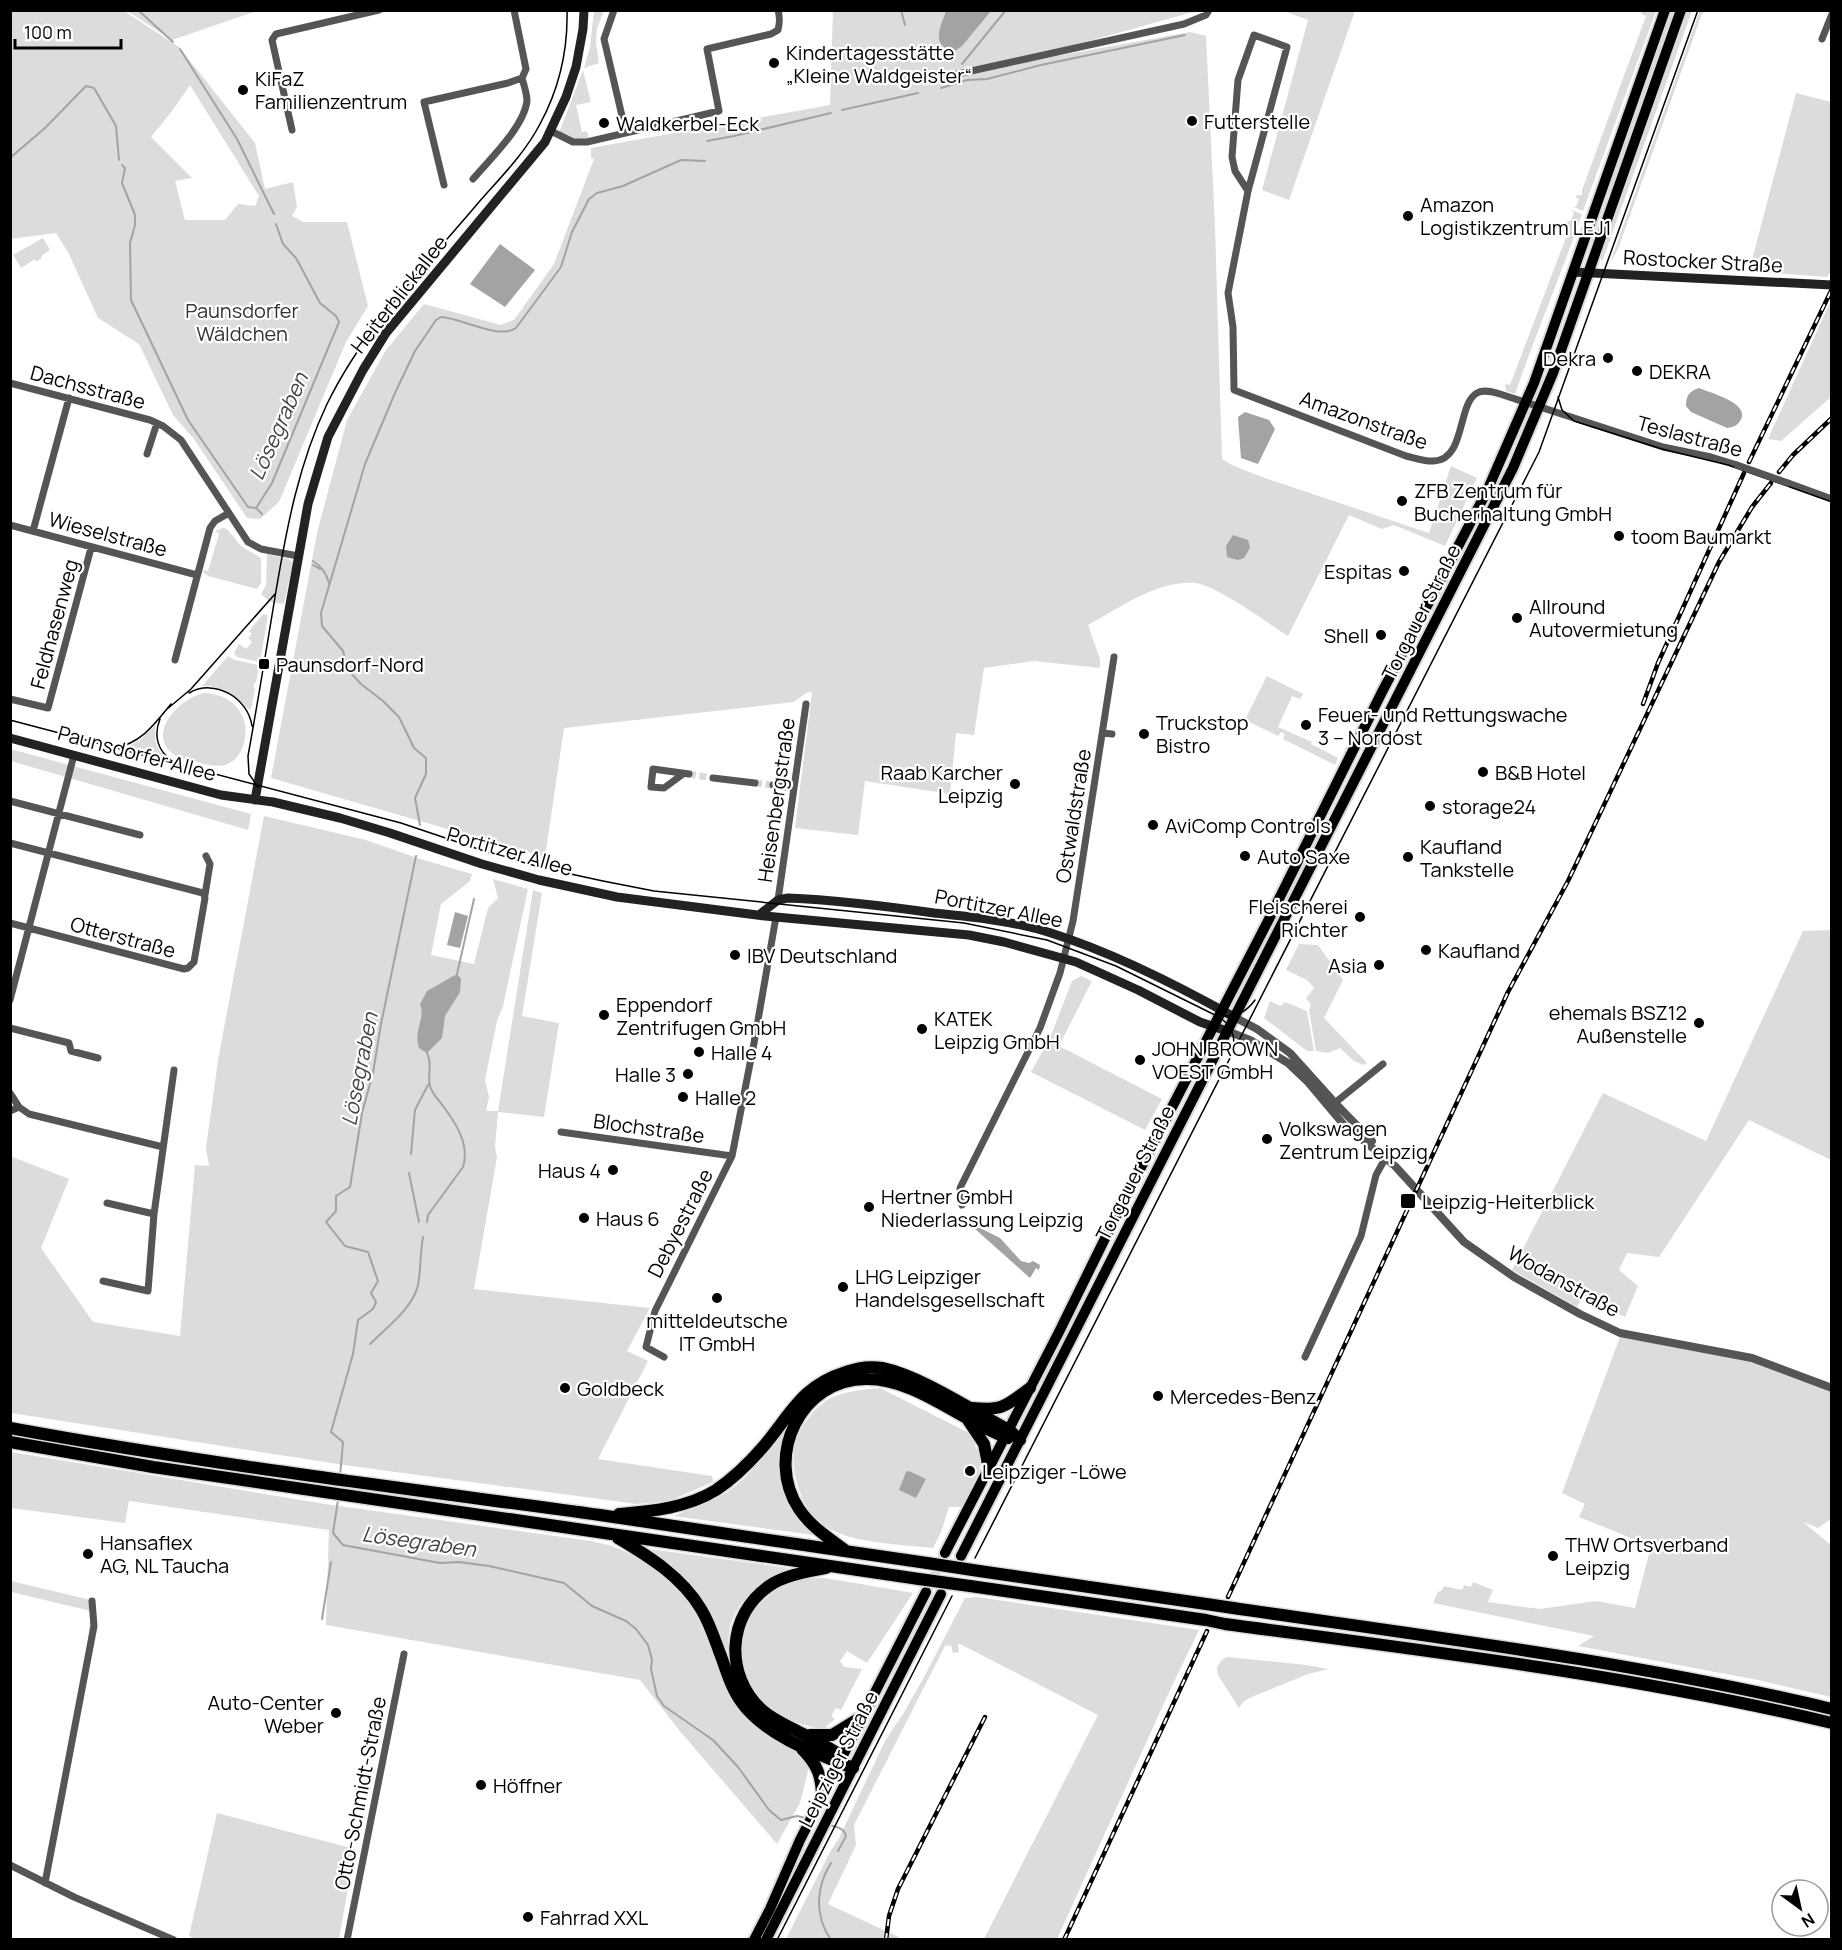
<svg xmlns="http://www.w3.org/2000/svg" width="1842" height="1950" viewBox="0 0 1842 1950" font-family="Manrope,sans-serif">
	<rect width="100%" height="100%" fill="#fff"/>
	<path fill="#dcdcdc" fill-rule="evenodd" d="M11 10 124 11 179 47 255 143 265 189 293 182 297 207 292 216 303 222H347L368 306 346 342 279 502 260 519 247 518 194 439 173 415 139 344 98 318 68 252 56 233 11 239ZM190 85 259 196 255 206 238 204 225 220H185L175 181 192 178 151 137 172 111Z
		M1700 10 1703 11 1618 249 1610 263Z
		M127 11H257L172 40Z
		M594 11H604L597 28 596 43 599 63 584 68 590 47Z
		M833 11H1197L1078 44 1077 45 1023 62 1190 32 1206 36 1215 227 1222 459 1234 466 1262 477 1429 533 1451 466 1477 478 1445 546 1394 525 1382 529 1349 515 1288 636C1268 623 1216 585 1195 583 1157 580 1120 608 1088 625L1100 659V668L1034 661 984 668 974 735 956 733 950 794 865 781 858 835 795 828 812 692 806 693 794 702 564 728 545 857 271 778 317 533 347 420 386 350 424 304 501 325 514 320 554 264 594 159 591 158V148L830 105Z
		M1284 11H1355L1289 200 1262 190 1308 20Z
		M1642 11H1656L1583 211 1573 207H1576L1579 199 1576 198 1577 195H1582V190L1646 16 1641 14Z
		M1671 11H1678L1588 261V252L1608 194 1616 163Z
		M1687 11H1692L1602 262 1600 254 1602 247Z
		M583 70 591 102 576 105 582 132 587 131 589 139 574 140 559 133Z
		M1796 93 1831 102 1832 270 1827 277 1749 271Z
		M1571 210 1582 214C1561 275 1536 333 1515 394L1506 391 1505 384 1510 385 1570 227 1566 223 1568 221H1571L1574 213Z
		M43 238 50 250 41 256 42 258 36 262 35 259 21 268 13 255Z
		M1831 300V397L1781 441 1768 439Z
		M223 528 227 529 241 546 261 558V583L257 589 208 576 203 572V570L208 571 219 534 215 531Z
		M267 554 289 559 293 563 284 604 270 602 261 594 266 585Z
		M263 614 268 615 260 662 237 657 234 653 239 644 246 649 252 642 248 638 252 634 249 631Z
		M228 656 235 660 259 665 256 683H254V688L255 689 251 709H248C236 694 221 685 202 686Z
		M1267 676 1303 694 1300 699 1292 696 1278 727 1312 742 1311 744 1338 758 1335 765 1283 739 1285 734 1281 732 1278 736 1245 720Z
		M204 693C233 694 253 717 243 746 240 755 234 762 225 765 216 767 206 765 198 762 189 760 179 759 172 753 146 732 182 697 204 693Z
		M156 724C153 738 156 749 166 759L124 748 140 740Z
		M10 749 251 814 248 830 11 761Z
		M264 816 366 840 420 859 472 874 470 881 441 904 431 955 474 964 488 908 498 898 493 879 528 889 503 1006 497 1021 485 1080 489 1097 486 1111H498L533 890 542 893 522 1016 559 1023 544 1117 498 1112 495 1147 497 1157 474 1289 650 1308 627 1351 648 1361 598 1459 712 1476 713 1482 669 1501 637 1504 351 1466 11 1413 10 1156 69 1179 41 1248 93 1322 180 1336 195 1165 209 1166 206 1148 218 1060Z
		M1831 930V1160L1749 1120 1659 1257 1627 1253 1619 1270 1638 1286 1625 1317 1583 1296 1577 1307 1512 1270 1603 1093 1706 1141 1803 931Z
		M1299 944 1318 945 1343 980 1324 1018 1367 1063 1363 1065 1354 1061 1340 1048 1328 1053 1316 1051 1309 1010 1311 1005 1306 998 1314 988 1307 980 1286 970Z
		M1081 976 1092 981 1059 1046 1162 1099 1145 1130 1031 1072 1050 1038 1072 981Z
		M1270 1001 1280 1006 1285 1002 1307 1011 1314 1051H1307L1264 1018Z
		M1620 1337 1752 1358 1831 1389V1519L1818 1528 1803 1522 1831 1545V1697L1758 1680 1578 1646 1594 1636 1433 1603 1438 1592 1441 1591 1444 1586 1462 1590 1464 1585 1471 1587 1473 1582 1493 1590 1488 1602 1539 1609 1596 1601 1635 1608 1651 1546 1579 1517 1585 1504 1562 1493Z
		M880 1388 967 1432 974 1441 976 1449 982 1448C982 1473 974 1486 964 1507H949L941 1532 933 1548C899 1544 844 1544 818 1521 801 1505 792 1475 794 1453 795 1434 809 1414 823 1403 836 1392 864 1389 880 1388Z
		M783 1430 785 1431C783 1439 780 1447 779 1455 775 1485 792 1516 814 1535L673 1516C686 1511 700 1506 713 1500 743 1486 765 1456 783 1430Z
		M11 1452 325 1504 591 1541 612 1546 646 1561 678 1586 699 1613 755 1724C771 1740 793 1747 810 1763L800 1803 777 1844 679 1730 640 1680 326 1625 329 1530 129 1501 125 1523 11 1508Z
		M642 1548 789 1568C764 1580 737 1598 730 1627 728 1636 728 1647 727 1656 710 1608 689 1572 642 1548Z
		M825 1578 913 1593 867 1663 847 1651 840 1661 844 1667 862 1669 841 1710 836 1708 831 1716 835 1719 823 1729C805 1726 787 1721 772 1710 737 1684 730 1632 763 1601 773 1592 783 1583 797 1580 806 1578 816 1578 825 1578Z
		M11 1581 95 1601 84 1677 91 1611 11 1592Z
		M977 1597 1199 1630 1170 1690 1057 1939H984L1098 1715 960 1644H958L959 1652 953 1653 951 1645 945 1646 854 1825 856 1845 828 1904 903 1939H786L830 1852 839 1838 886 1739 903 1714 924 1677 965 1598Z
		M1227 1657 1306 1665 1329 1669 1308 1674 1254 1696 1244 1701 1239 1708 1218 1675 1217 1667 1222 1660Z
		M217 1813 355 1849 339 1939 198 1940 189 1936Z"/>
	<path fill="#a3a3a3" d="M946 11V10L991 11 962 46 952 53C931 42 940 29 946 11Z
		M500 244 535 270 505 307 470 284Z
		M1699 388C1710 393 1752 403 1740 421 1737 426 1733 427 1727 428L1691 412 1686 406C1686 396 1689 391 1699 388Z
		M1245 412 1269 420 1275 429 1258 464 1241 458 1238 417Z
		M1233 535 1248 540 1250 548 1244 558 1238 560 1227 557 1226 546Z
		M455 912 468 916 460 948 447 945Z
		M457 974 461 979 460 992 445 1016 442 1038 427 1053 419 1048C413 1030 426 1019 420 1004L427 991Z
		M976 1226 1000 1238 1021 1261 1029 1263 1033 1261 1040 1265 1039 1270 1036 1268 1030 1278 974 1228Z
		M909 1471 926 1479 916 1498 899 1490 906 1472Z"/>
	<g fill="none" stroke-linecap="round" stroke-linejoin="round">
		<path stroke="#a3a3a3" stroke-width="2" d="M138 10 173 42
			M901 10 905 25
			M180 49 237 139 274 214
			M962 64 1006 10
			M941 88 967 80 987 79 1041 65 1185 35
			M842 110 918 93
			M707 141 734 136 831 113
			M10 158 45 128 86 86 94 88 116 126 119 160
			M122 165 125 168 122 183 135 215V225L130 243 131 300 188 420 248 507 256 508
			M262 514 256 508 272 483 339 322 336 316 320 303 296 258 283 244 276 224
			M313 561C322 567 326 573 329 583
			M313 565 320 569
			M420 825 415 798 426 774V758L414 748 399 717 383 701 361 684 348 670 343 651 322 626 321 613 365 464 395 393 415 351 436 320 441 317C462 318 498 340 516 328L561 267 572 232 589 199 597 193 623 186 681 160 705 161
			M457 974 474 899
			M411 1154 415 1110 428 1085
			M409 1173 419 1222
			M427 1222 428 1215 463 1167C470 1145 456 1123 443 1106 439 1100 432 1094 430 1086 427 1075 433 1064 427 1053
			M370 1344C386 1328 413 1308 418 1285 421 1269 420 1253 423 1237
			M340 1476 343 1442 331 1432 353 1354 358 1320 373 1309 376 1302 371 1293 378 1281 368 1252 345 1246 326 1222 336 1211V1196L350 1187 362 1113 373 1073 381 1024 416 856
			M338 1500 333 1533 343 1545 440 1563 459 1562 489 1566 564 1583 592 1606 626 1621 636 1629 648 1645 652 1660 651 1669 657 1696 664 1706 713 1740 738 1767 769 1810 781 1820 797 1816 805 1818
			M322 1619 331 1562
			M829 1825C837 1827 844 1828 846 1836L838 1851
			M831 1940C814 1915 816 1887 831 1863"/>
		<path stroke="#d9d9d9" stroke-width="7" stroke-dasharray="7 3.5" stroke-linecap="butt" d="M689 774 713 778
			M755 783 773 785"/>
		<path stroke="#d9d9d9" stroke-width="10" stroke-dasharray="10 5" stroke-linecap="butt" d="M928 1588 945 1553"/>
		<g stroke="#dbdbdb" stroke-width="14">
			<path id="primary" d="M945 1553 1059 1332 1120 1208 1269 919 1382 692 1487 491 1534 383 1665 10
				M961 1556 1513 468 1553 373 1681 10
				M754 1940 770 1909 800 1840 926 1592
				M766 1940 941 1594"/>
		</g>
		<g stroke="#dbdbdb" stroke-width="15">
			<path id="motorway" d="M972 1408C1003 1411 1006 1406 1030 1388
				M968 1420 984 1444 989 1469
				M10 1428C206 1464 403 1488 600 1515 709 1531 818 1548 927 1563
				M10 1442 153 1467 919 1579
				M619 1514C652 1511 687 1508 716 1490 734 1478 749 1463 763 1447 791 1414 801 1386 846 1372 857 1368 870 1366 882 1368 921 1376 973 1411 1009 1430L1020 1440
				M618 1538C650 1557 682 1577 701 1609 709 1622 714 1637 719 1651 727 1671 731 1691 746 1708 773 1739 816 1753 853 1768
				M846 1551C829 1538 811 1527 799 1509 764 1456 801 1379 866 1379 916 1378 962 1422 1008 1438
				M826 1568C807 1572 785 1575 769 1586 727 1615 724 1675 762 1710 773 1720 788 1726 801 1733 815 1739 828 1748 841 1755
				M979 1571 1213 1605
				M970 1586 1206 1620
				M1233 1608C1433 1637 1635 1662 1832 1709
				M1225 1624C1428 1651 1632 1675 1832 1723
				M810 1735H832L863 1716
				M802 1749C817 1764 822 1776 822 1797"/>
		</g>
		<path stroke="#555" stroke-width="7" d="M614 10 604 39 626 133
			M1822 39 1832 14
			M935 79 1184 24 1206 15 1209 10
			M292 130 272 40 276 34 379 10
			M551 131 573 142H587L719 111 707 49 771 34 778 30C780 22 780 18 778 10
			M473 179C489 160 524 127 527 101 527 94 524 85 522 78
			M444 185 424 102 508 83 522 78 526 69 514 10
			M1248 191 1235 171 1232 157 1238 80 1254 35 1287 47 1248 191 1228 293 1233 327 1234 390 1406 456C1415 458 1425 462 1434 461 1466 459 1457 404 1477 393 1484 389 1493 392 1500 394L1663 447 1711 457 1737 465
			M10 383 150 420 163 426 181 440 248 542 261 549 298 556
			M147 454 157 423
			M1788 483 1832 499
			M10 525 197 575
			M33 531 69 398
			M175 660 210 528 215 521 229 513
			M10 699 48 708 91 548
			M1103 733 1112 734
			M683 774 664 788 651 787 653 769 689 774
			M713 778 755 783
			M773 785 793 788
			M10 801 140 835
			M10 843 203 893 205 898 194 962 188 968 184 969 10 923
			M205 895 210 864 206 856
			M778 900 806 704
			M10 1000 74 755
			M10 1028 69 1043 71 1051 98 1058
			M10 1093 19 1107 29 1114 163 1147
			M1331 1106 1383 1064
			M10 1111 19 1107
			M561 1132 732 1156
			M107 1203 154 1214
			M962 1205 960 1188 1040 1028 1060 973 1073 921 1114 657
			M103 1281 148 1291 154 1214 174 1070
			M664 1357 646 1347 655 1311 732 1156 754 1043 776 917
			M1305 1357 1361 1236 1376 1175 1386 1157
			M10 1865 74 1897 174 1940
			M45 1883 94 1626 92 1601
			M347 1940 404 1654"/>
		<path stroke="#555" stroke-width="8" d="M1234 1017 1257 1029 1290 1053 1335 1103 1372 1141
			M1227 1031 1250 1040 1288 1063 1307 1081 1344 1125 1395 1166 1464 1242 1514 1277 1580 1314 1620 1333 1752 1358 1832 1388"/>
		<path stroke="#222" stroke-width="9" d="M1573 272 1832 285
			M10 738 221 795 273 802 340 818 390 833 482 864 539 880 617 897 765 916 969 935 1004 942 1076 962 1138 990 1200 1022 1227 1031
			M255 800 308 504 328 437 363 370 386 333 545 142 566 97 576 67 583 29 584 10
			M759 915 778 900 788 898C836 900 885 906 934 913 973 917 1014 921 1051 933 1114 953 1177 985 1234 1017"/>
		<use href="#primary" stroke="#000" stroke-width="10"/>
		<use href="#motorway" stroke="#000" stroke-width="12"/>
		<path stroke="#000" stroke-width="1.5" d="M1558 397 1562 410 1574 421 1662 449 1728 465 1832 502
			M189 693C215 678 248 698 252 726
			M166 710 191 689 275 594
			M160 719C153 736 158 751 172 761
			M10 720 401 823 490 853 543 868 603 881 654 891 964 923 1047 940 1116 966 1219 1017C1231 1025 1236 1035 1233 1049
			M116 747C141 744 156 722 171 704
			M258 787 249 774 248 756C258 701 267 646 276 591 287 526 299 463 327 404 364 328 425 266 479 202 501 177 525 153 540 124 559 89 568 50 567 10
			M1217 1015C1234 1018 1245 1014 1255 1000
			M975 1558 1539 452 1698 10
			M777 1940 952 1596"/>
		<g stroke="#000" stroke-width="4.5">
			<path id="rail" d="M1749 462 1831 291
				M1779 472 1793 455 1832 418
				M1643 704 1658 663 1744 473
				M1228 1597 1508 992 1568 881 1719 562 1752 507 1771 483
				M886 1940 889 1916 898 1889 985 1717
				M1064 1940 1207 1631"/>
		</g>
		<use href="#rail" stroke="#fff" stroke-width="2" stroke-dasharray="7" stroke-linecap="butt"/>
		<g stroke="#dbdbdb" stroke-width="15" stroke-linecap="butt">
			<path id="motorway-bridge" d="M927 1563 979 1571
				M919 1579 970 1586
				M1213 1605 1233 1608
				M1206 1620 1225 1624"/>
		</g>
		<path stroke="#555" stroke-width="7" d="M1737 465 1788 483"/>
		<use href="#motorway-bridge" stroke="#000" stroke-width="12"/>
	</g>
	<g fill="#000" stroke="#fff" stroke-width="2">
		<circle cx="774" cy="63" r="6"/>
		<circle cx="243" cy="90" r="6"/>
		<circle cx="1192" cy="121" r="6"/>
		<circle cx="604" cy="123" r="6"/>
		<circle cx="1408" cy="216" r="6"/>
		<circle cx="1608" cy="358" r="6"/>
		<circle cx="1637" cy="371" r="6"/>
		<circle cx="1402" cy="501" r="6"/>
		<circle cx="1619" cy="536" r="6"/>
		<circle cx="1404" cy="571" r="6"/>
		<circle cx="1517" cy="618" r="6"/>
		<circle cx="1381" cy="635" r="6"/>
		<rect x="258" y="658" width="12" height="12" rx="3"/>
		<circle cx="1306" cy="725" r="6"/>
		<circle cx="1144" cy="734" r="6"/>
		<circle cx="1483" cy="772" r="6"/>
		<circle cx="1015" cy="784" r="6"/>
		<circle cx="1430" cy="806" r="6"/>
		<circle cx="1153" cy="825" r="6"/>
		<circle cx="1245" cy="856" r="6"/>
		<circle cx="1408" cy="857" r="6"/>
		<circle cx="1360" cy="917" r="6"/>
		<circle cx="1426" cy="950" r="6"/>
		<circle cx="735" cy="955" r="6"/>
		<circle cx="1379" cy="965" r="6"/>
		<circle cx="604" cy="1015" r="6"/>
		<circle cx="1699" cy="1023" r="6"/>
		<circle cx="922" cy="1029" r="6"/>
		<circle cx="699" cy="1052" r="6"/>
		<circle cx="1140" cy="1060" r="6"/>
		<circle cx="688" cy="1074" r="6"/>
		<circle cx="683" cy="1097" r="6"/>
		<circle cx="1267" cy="1139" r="6"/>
		<circle cx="613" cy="1170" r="6"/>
		<rect x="1400" y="1193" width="16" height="16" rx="3"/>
		<circle cx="869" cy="1207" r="6"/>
		<circle cx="584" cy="1218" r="6"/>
		<circle cx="843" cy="1287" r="6"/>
		<circle cx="717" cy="1298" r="6"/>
		<circle cx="565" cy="1388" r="6"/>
		<circle cx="1158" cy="1396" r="6"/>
		<circle cx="970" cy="1471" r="6"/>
		<circle cx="88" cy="1554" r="6"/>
		<circle cx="1553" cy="1556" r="6"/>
		<circle cx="336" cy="1713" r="6"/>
		<circle cx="481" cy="1785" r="6"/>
		<circle cx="528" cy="1917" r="6"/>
	</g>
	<g text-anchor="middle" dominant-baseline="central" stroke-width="4.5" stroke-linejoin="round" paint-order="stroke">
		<g font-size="20" fill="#000" stroke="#fff" text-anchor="start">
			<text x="786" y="52">Kindertagesstätte<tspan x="786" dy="23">„Kleine Waldgeister“</tspan></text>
			<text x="255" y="78">KiFaZ<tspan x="255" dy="23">Familienzentrum</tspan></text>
			<text x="1204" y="121">Futterstelle</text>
			<text x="616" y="123">Waldkerbel-Eck</text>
			<text x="1420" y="204">Amazon<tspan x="1420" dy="23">Logistikzentrum LEJ1</tspan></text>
			<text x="1596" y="358" text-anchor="end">Dekra</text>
			<text x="1649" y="371">DEKRA</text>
			<text x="1414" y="490">ZFB Zentrum für<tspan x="1414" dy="23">Bucherhaltung GmbH</tspan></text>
			<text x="1631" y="536">toom Baumarkt</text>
			<text x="1392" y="571" text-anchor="end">Espitas</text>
			<text x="1529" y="606">Allround<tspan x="1529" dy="23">Autovermietung</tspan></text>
			<text x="1369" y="635" text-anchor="end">Shell</text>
			<text x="276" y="664">Paunsdorf-Nord</text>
			<text x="1318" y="714">Feuer- und Rettungswache<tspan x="1318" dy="23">3 – Nordost</tspan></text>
			<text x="1156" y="722">Truckstop<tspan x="1156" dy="23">Bistro</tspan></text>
			<text x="1003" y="772" text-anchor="end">Raab Karcher<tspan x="1003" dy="23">Leipzig</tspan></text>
			<text x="1495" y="772">B&amp;B Hotel</text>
			<text x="1442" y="806">storage24</text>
			<text x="1165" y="825">AviComp Controls</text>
			<text x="1420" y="846">Kaufland<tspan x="1420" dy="23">Tankstelle</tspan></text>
			<text x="1257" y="856">Auto Saxe</text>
			<text x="1348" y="906" text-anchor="end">Fleischerei<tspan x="1348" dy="23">Richter</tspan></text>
			<text x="1438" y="950">Kaufland</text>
			<text x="747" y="955">IBV Deutschland</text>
			<text x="1367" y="965" text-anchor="end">Asia</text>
			<text x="616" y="1004">Eppendorf<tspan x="616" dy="23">Zentrifugen GmbH</tspan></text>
			<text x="1687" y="1012" text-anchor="end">ehemals BSZ12<tspan x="1687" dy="23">Außenstelle</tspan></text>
			<text x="934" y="1018">KATEK<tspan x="934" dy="23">Leipzig GmbH</tspan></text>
			<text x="1152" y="1048">JOHN BROWN<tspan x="1152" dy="23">VOEST GmbH</tspan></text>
			<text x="711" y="1052">Halle 4</text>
			<text x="676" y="1074" text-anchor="end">Halle 3</text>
			<text x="695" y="1097">Halle 2</text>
			<text x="1279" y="1128">Volkswagen<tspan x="1279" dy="23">Zentrum Leipzig</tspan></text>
			<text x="601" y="1170" text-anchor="end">Haus 4</text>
			<text x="881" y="1196">Hertner GmbH<tspan x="881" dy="23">Niederlassung Leipzig</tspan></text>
			<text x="1422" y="1201">Leipzig-Heiterblick</text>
			<text x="596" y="1218">Haus 6</text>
			<text x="855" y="1276">LHG Leipziger<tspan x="855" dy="23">Handelsgesellschaft</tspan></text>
			<text x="717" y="1320" text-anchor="middle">mitteldeutsche<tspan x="717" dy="23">IT GmbH</tspan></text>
			<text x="577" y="1388">Goldbeck</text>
			<text x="1170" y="1396">Mercedes-Benz</text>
			<text x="982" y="1471">Leipziger -Löwe</text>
			<text x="100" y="1542">Hansaflex<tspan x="100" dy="23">AG, NL Taucha</tspan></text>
			<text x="1565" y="1544">THW Ortsverband<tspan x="1565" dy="23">Leipzig</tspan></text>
			<text x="324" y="1702" text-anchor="end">Auto-Center<tspan x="324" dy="23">Weber</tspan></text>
			<text x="493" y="1785">Höffner</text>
			<text x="540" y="1917">Fahrrad XXL</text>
		</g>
		<g font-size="20" fill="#000" stroke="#fff">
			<text transform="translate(1703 261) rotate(3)">Rostocker Straße</text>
			<text transform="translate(399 294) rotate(-52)">Heiterblickallee</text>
			<text transform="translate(88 387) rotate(15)">Dachsstraße</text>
			<text transform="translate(1364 420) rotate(20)">Amazonstraße</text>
			<text transform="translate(1690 436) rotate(15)">Teslastraße</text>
			<text transform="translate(108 534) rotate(15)">Wieselstraße</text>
			<text transform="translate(1421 612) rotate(-63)">Torgauer Straße</text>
			<text transform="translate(54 624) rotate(-75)">Feldhasenweg</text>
			<text transform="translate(137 753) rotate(15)">Paunsdorfer Allee</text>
			<text transform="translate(776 800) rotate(-82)">Heisenbergstraße</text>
			<text transform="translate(1073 816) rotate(-81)">Ostwaldstraße</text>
			<text transform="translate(510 851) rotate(16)">Portitzer Allee</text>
			<text transform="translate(999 908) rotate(11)">Portitzer Allee</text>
			<text transform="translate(123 937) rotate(15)">Otterstraße</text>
			<text transform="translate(649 1128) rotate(8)">Blochstraße</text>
			<text transform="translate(1135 1173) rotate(-63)">Torgauer Straße</text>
			<text transform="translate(680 1223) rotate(-63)">Debyestraße</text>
			<text transform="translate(1564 1281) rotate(29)">Wodanstraße</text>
			<text transform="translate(838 1759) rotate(-63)">Leipziger Straße</text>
			<text transform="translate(360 1793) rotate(-79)">Otto-Schmidt-Straße</text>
		</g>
		<g font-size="20" fill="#333" stroke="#fff">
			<text x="242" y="310">Paunsdorfer<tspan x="242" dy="23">Wäldchen</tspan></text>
		</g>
		<g font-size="21" font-style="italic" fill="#444" stroke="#fff">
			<text transform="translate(278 426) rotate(-66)">Lösegraben</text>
			<text transform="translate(359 1069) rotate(-79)">Lösegraben</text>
			<text transform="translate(419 1541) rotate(8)">Lösegraben</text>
		</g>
	</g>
	<rect width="1842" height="1950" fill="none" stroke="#000000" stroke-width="24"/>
	<g transform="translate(1800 1908) rotate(147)"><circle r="28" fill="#ffffff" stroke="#999999" stroke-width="1.5"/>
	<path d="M0-4.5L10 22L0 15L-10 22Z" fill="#000000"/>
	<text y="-9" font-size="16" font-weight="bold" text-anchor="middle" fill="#000000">N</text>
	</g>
	<path d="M15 39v9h106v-9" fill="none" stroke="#000000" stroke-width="3"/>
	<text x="24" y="39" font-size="18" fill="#000000" stroke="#ffffff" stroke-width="4.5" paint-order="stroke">100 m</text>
</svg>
